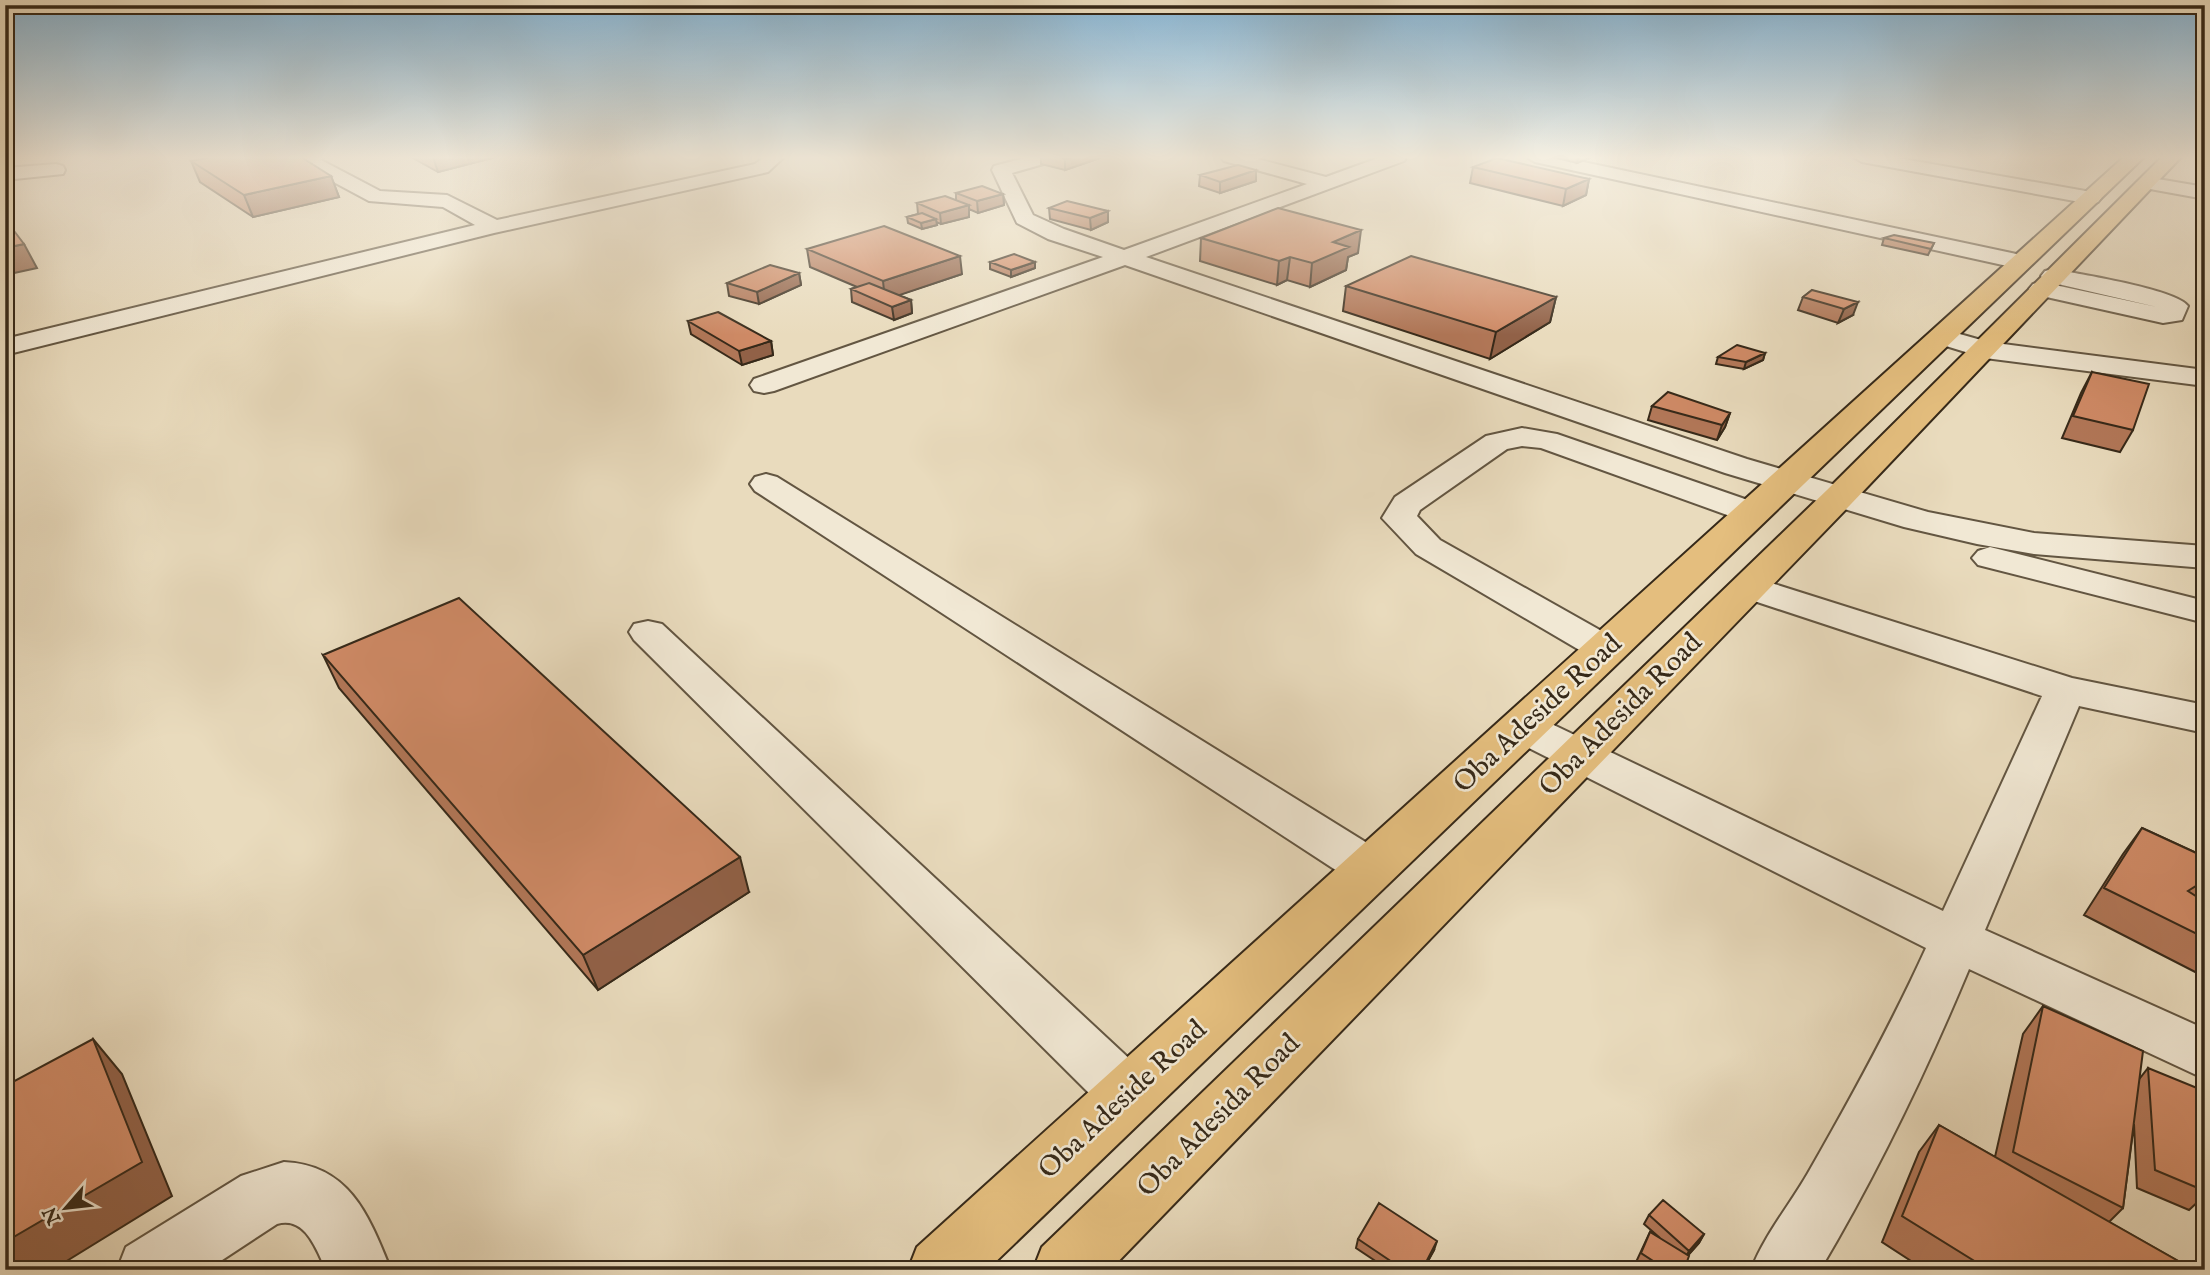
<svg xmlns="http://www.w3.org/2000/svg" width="2210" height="1275" viewBox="0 0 2210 1275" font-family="'IM FELL English',serif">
	<rect width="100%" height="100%" fill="#e9dbbd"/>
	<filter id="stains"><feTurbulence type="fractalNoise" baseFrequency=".00286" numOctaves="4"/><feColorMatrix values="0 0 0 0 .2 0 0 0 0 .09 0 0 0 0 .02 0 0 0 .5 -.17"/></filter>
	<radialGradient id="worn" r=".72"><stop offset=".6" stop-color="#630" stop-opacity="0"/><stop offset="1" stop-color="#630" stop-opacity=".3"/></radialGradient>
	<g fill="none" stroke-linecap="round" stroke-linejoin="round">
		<g stroke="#635642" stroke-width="4">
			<path id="minor" d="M300 157H323L321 160 380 191 447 195 497 220 755 164 764 157H784L768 172 494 233 5 355V339L475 225 443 207 369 201 300 164 298 160Z
				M1028 157H1057L1054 161 1012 173 1033 215 1064 229 1124 250 1307 184 1224 161 1221 157H1250L1326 177 1381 157H1407L1404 161 1146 257 1747 459 1928 512 2034 533 2205 546V568L2034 554 1977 544 1904 527 1725 473 1125 265 774 391 764 393 754 391 750 385 754 379 1103 257 1048 239 1017 223 992 170 994 166Z
				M1526 157H1560L2021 255 2029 257 2032 262 2029 267 2021 269 1535 162Z
				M1853 157H1892L2091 192 2098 194 2101 198 2098 202 2091 204 1862 162Z
				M56 164 63 166 65 170 63 174 5 180V168Z
				M2146 177 2205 187V199L2139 187 2136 183Z
				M2053 269C2078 274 2176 289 2188 306L2182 320 2163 323 2033 294 2029 289 2033 284 2041 282 2157 307 2045 281 2041 276 2045 271Z
				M1942 329 1988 342 2205 370V386L1985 358 1933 342 1929 337 1933 332Z
				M1522 428 1557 434 1765 506 1770 513 1765 520 1753 523 1741 520 1541 448 1522 446 1507 449 1420 510 1417 516 1440 540 1621 642 1627 650 1621 658 1607 662 1593 658 1416 554 1382 518 1395 497 1486 436Z
				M766 474 777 477 1388 856 1395 869 1388 882 1371 887 1354 882 755 491 750 484 755 477Z
				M1990 547 2205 601V623L1978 565 1972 558 1978 551Z
				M1749 576 2072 678 2205 705V733L2079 706 1985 930 2205 1029V1079L1969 969C1926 1072 1877 1174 1820 1270H1751C1765 1234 1789 1206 1808 1173 1851 1098 1890 1027 1926 948L1509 738 1503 728 1509 718 1524 714 1539 718 1943 911 2042 696 1736 595 1731 587 1736 579Z
				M648 621 662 624 1149 1077 1158 1095 1149 1113 1129 1121 1109 1113 634 640 629 632 634 624Z
				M284 1162C350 1165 369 1216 391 1270H326C316 1248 305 1216 277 1224L207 1270H117L126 1247 241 1176Z"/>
		</g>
		<g stroke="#362919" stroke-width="4">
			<path id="major" d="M2124 157H2144L987 1270H908L917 1247Z
				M2162 157H2181L1851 504 1110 1270H1033L1042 1247 1827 490Z"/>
		</g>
		<use href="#minor" fill="#f1e8d4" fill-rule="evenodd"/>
		<use href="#major" fill="#e4be7e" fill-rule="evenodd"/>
	</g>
	<path fill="#b27758" stroke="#362919" stroke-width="2" d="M411 157H496L438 172Z
		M1041 157H1100V158L1065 170 1041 164Z
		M1553 157H1592L1577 163Z
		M191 161 331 176 339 197 253 217 200 182Z
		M1473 167 1589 179 1586 195 1563 206 1470 183Z
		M1200 175 1256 181 1220 193 1199 186Z
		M956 193 1003 194 1004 205 978 213 969 209V217L941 224 936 222 937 225 922 229 908 223 907 217 918 214 917 203 956 200Z
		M1049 208 1108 211V222L1091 230 1050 219Z
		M1201 238 1358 253 1348 257 1346 270 1310 287 1287 280 1277 285 1200 261Z
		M1884 238 1934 243 1928 255 1882 245Z
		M807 249 962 274 898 295 911 300 912 313 894 320 852 302 851 289 857 287 810 267Z
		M990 262 1035 268 1011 277 990 269Z
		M799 273 801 285 759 304 729 296 727 283Z
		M1346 286 1556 297 1550 322 1490 359 1343 311Z
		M1812 290 1853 315 1838 323 1798 310 1803 297Z
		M688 321 771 341 773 355 742 365 691 334Z
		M1765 353 1763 360 1744 369 1716 364 1718 357Z
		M2092 372 2133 430 2120 452 2062 438 2081 393Z
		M1652 406 1730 413 1725 427 1717 440 1648 420Z
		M323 655 749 892 598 990 339 688Z
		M2142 828 2205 857V977L2084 915 2123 854Z
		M2043 1006 2140 1078 2148 1068 2204 1156H2205V1270H2201L2203 1197 2189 1210 2137 1188 2134 1124 2123 1208 2109 1222 2194 1270H1925L1882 1242 1919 1152 1939 1125 1995 1157 2023 1034Z
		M1649 1215 1704 1234 1699 1243 1688 1255 1684 1270H1649L1636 1262 1650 1232 1660 1238 1644 1224Z
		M1358 1239 1434 1250 1423 1270H1389L1356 1248Z"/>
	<path fill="#916147" stroke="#362919" stroke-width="2" d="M433 157H496L438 172Z
		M1072 157H1100V158L1065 170V159Z
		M1578 157H1592L1577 163Z
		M1256 170V181L1220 193V182Z
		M331 176 339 197 253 217 244 195Z
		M1589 179 1586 195 1563 206 1566 189Z
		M1003 194 1004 205 978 213 977 201Z
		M969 205V217L941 224 940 213Z
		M1108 211V222L1091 230 1090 218Z
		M936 219 937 225 922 229 921 223Z
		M1361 230 1358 253 1348 257 1346 270 1310 287 1312 263 1333 242Z
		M24 244 37 268 5 275V248Z
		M960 256 962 274 885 300 883 281Z
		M1290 257 1287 280 1277 285 1279 261Z
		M1035 262V268L1011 277V270Z
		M799 273 801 285 759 304 757 292Z
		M1556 297 1550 322 1490 359 1496 332Z
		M911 300 912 313 894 320 892 307Z
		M1858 302 1853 315 1838 323 1844 309Z
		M771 341 773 355 742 365 739 351Z
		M1765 353 1763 360 1744 369 1746 362Z
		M1730 413 1725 427 1717 440 1722 425Z
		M740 857 749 892 598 990 583 955Z
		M93 1039 122 1074 172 1196 52 1270H5V1242Z
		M1704 1234 1699 1243 1684 1260 1689 1251Z
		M1437 1241 1434 1250 1423 1270H1422Z"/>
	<path fill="#cf8a66" stroke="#362919" stroke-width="2" d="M212 157H301L331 176 244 195 191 161Z
		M1055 157H1072L1065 159Z
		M1497 158 1589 179 1566 189 1473 167Z
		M1238 165 1256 170 1220 182 1200 175Z
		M982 186 1003 194 977 201 956 193Z
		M945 196 969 205 940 213 917 203Z
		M1067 201 1108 211 1090 218 1049 208Z
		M1278 208 1361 230 1333 242 1349 247 1312 263 1290 257 1279 261 1201 238Z
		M922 213 936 219 921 223 907 217Z
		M5 219 24 244 5 248Z
		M884 226 960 256 883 281 807 249Z
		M1894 235 1934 243 1931 249 1884 238Z
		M1014 254 1035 262 1011 270 990 262Z
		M1411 256 1556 297 1496 332 1346 286Z
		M770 265 799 273 757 292 727 283Z
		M869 283 911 300 892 307 851 289Z
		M1812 290 1858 302 1844 309 1803 297Z
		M718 312 771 341 739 351 688 321Z
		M1737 345 1765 353 1746 362 1718 357Z
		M2092 372 2149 384 2133 430 2073 416Z
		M1668 392 1730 413 1722 425 1652 406Z
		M459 598 740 857 583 955 323 655Z
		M2142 828 2205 857V891L2196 886 2188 891 2205 902V938L2104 888Z
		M2043 1006 2143 1051 2123 1208 2013 1152Z
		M93 1039 142 1162 5 1242V1086Z
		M2148 1068 2197 1088 2205 1163V1191L2155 1170Z
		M1939 1125 2194 1270H1989L1902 1216Z
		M1663 1200 1704 1234 1689 1251 1649 1215Z
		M1379 1203 1437 1241 1422 1270H1404L1358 1239Z
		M1650 1232 1689 1256 1684 1270H1667L1641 1253Z"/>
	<linearGradient id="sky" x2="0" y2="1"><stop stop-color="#88b6d5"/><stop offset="0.47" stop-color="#f5efe1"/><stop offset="1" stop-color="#f5efe1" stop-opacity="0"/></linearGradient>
	<rect width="2210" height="335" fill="url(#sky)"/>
	<g text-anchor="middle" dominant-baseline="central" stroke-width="5" stroke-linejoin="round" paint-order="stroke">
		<g font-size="28" fill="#362919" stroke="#f1e8d4">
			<text transform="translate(1538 714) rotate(-43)">Oba Adeside Road</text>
			<text transform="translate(1621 715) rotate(-45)">Oba Adesida Road</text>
			<text transform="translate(1123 1100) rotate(-43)">Oba Adeside Road</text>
			<text transform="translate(1219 1116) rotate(-45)">Oba Adesida Road</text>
		</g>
	</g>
	<rect width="2210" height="1275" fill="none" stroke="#e9dbbd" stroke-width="28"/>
	<rect x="7" y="7" width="2196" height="1261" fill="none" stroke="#362919" stroke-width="3.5"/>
	<rect x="14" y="14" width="2182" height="1247" fill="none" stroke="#362919" stroke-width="2"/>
	<g transform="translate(66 1208) rotate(242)" stroke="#f1e8d4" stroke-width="5" paint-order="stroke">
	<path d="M0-5L12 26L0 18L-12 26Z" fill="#362919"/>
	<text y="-10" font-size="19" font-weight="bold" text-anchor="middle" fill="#362919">N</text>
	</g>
	<rect width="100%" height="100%" filter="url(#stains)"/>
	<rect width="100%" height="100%" fill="url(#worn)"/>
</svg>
